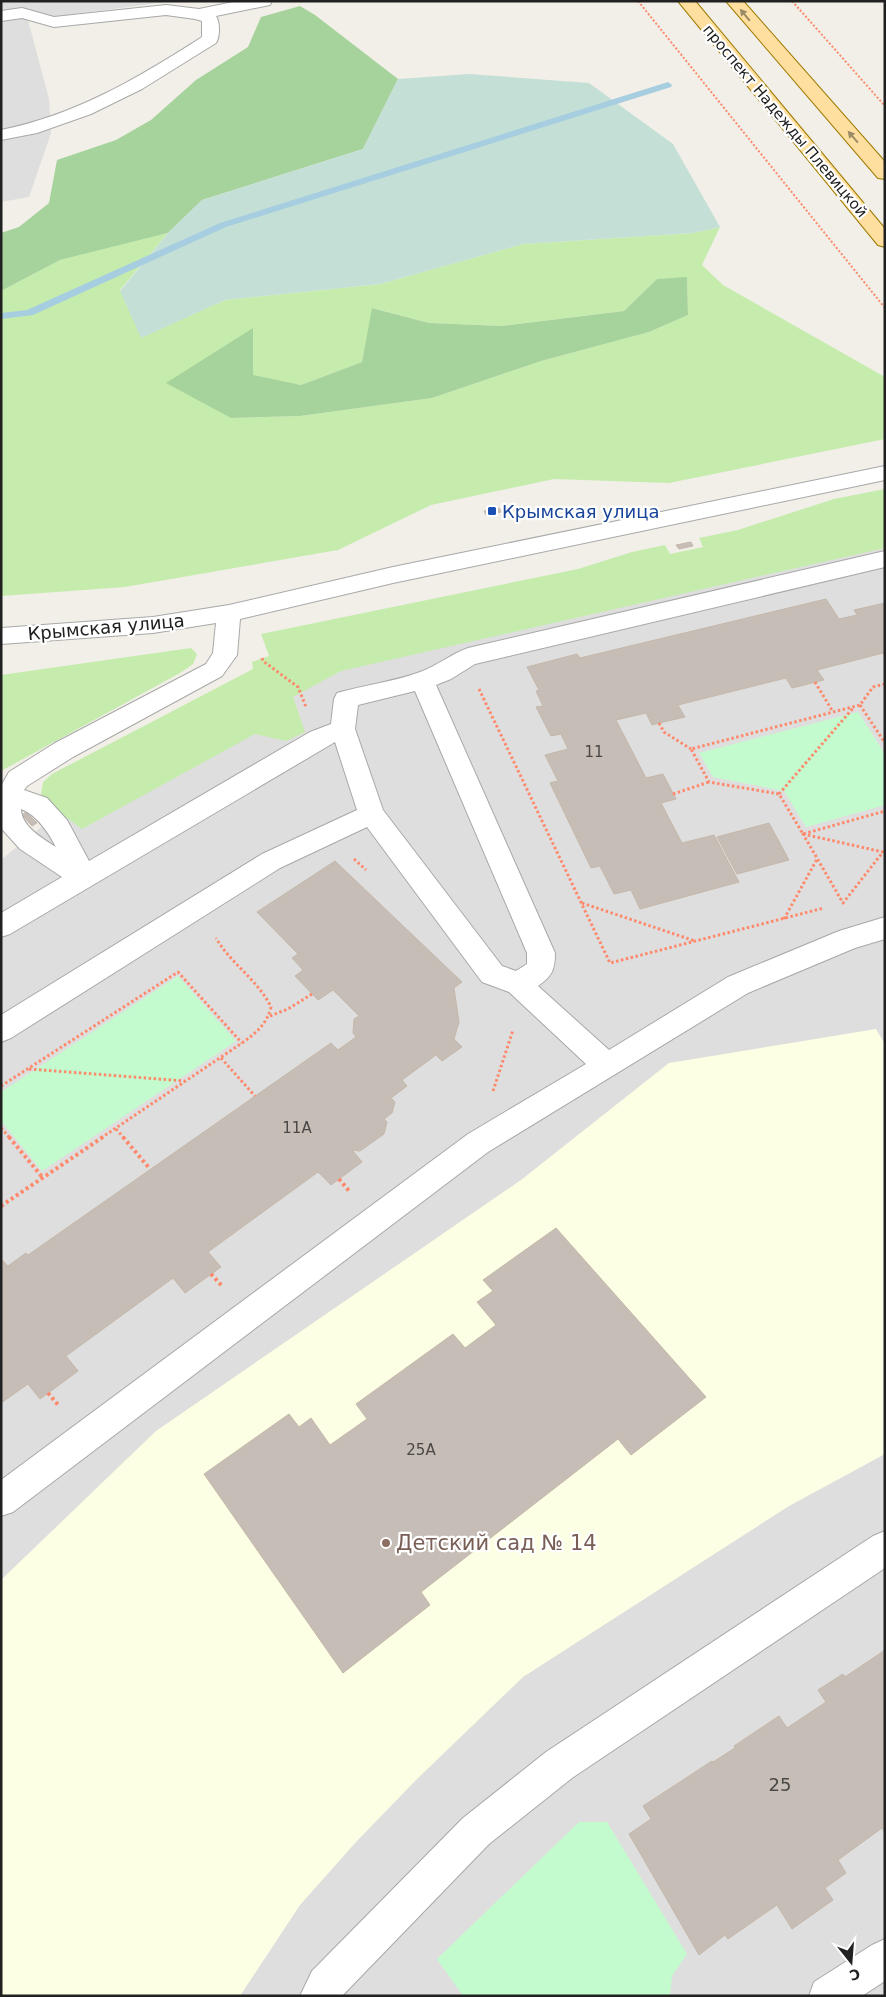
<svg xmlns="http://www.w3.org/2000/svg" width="886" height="1997" viewBox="0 0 886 1997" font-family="'DejaVu Sans',sans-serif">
	<rect width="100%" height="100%" fill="#f1efe7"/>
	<path fill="#dfdede" d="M1 1H174L28 20 49 99 51 133 29 197 1 202Z
		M885 538V1996H1V860L61 811 328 660Z"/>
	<path fill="#fcffe3" d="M876 1029 885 1044V1454L789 1506 523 1677 417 1779 356 1842 300 1905 240 1996H1V1580L156 1431 521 1180 669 1063Z"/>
	<path fill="#c5ecad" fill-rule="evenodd" d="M720 227 702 265 723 285 885 377V439L669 483 554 479 431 505 338 550 125 587 1 596V291L60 260 168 233 120 290 142 337 225 300 380 284 523 244 693 233ZM687 278 688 315 649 332 541 361 432 398 300 416 231 418 252 328 253 376 301 385 362 362 373 308 429 323 501 326 624 311 657 279Z
		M885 489V548L341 671 293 697 305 732 286 741 255 734 82 829 52 807 41 794 43 782 52 774 253 669 252 662 269 656 261 634 578 569 632 552 665 545 670 554 703 547 699 538 738 530 834 499Z
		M191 648 197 654 193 664 180 673 1 771V675Z"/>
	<path fill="#a6d29b" d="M300 6 315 15 398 79 363 149 202 200 168 233 60 260 1 291V233L19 227 49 203 57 160 116 140 151 120 196 80 248 47 261 17Z
		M687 277 688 315 649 332 541 361 432 398 300 416 231 418 166 383 253 328V375L301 385 362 362 372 308 429 323 501 326 624 311 657 279Z"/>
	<path fill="#c4e0d6" d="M469 74 589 83 673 144 720 227 693 233 523 244 380 284 225 300 141 338 120 291 168 233 202 200 363 149 398 79Z"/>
	<path fill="#c4fbce" d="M858 712 885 754V805L806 827 784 791 713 777 699 753Z
		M178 976 236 1041 42 1171 1 1121V1092Z
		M579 1822H607L687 1954 672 1976 670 1996H463L437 1959Z"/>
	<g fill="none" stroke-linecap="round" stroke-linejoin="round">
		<path fill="#a7cde0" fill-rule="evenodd" d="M668 82 672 85 671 87 226 227 33 315 1 319V313L27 310 220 223Z"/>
	</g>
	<path fill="#c6beb6" stroke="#c4b7a9" d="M499 508 501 512 486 515 484 511Z
		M691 542 693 546 679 549 676 545Z
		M826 599 839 619 857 615 854 610 885 603V656L883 653 817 670 824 680 792 688 786 678 678 705 685 717 659 723 652 725 646 713 616 720 646 778 663 774 676 799 661 803 682 843 714 835 739 882 640 909 631 890 614 894 600 866 591 868 550 783 558 781 545 755 568 749 561 734 551 736 536 707 543 706 536 691 539 690 527 667 577 654 580 658Z
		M26 812 37 823 32 826 22 815Z
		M769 823 789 860 737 874 717 837Z
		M335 861 462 982 454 988 459 1022 454 1039 462 1047 442 1061 436 1055 402 1080 407 1086 391 1098 395 1102 392 1113 384 1119 387 1122 384 1134 360 1151 352 1150 362 1162 331 1185 318 1172 208 1252 221 1267 185 1293 173 1278 66 1356 78 1371 40 1399 28 1384 1 1403V1259L8 1266 26 1253 28 1255 331 1043 338 1050 356 1037 353 1033 354 1019 359 1016 333 990 318 1000 295 976 303 970 292 958 298 954 257 912Z
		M556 1228 706 1397 631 1455 618 1439 421 1592 430 1605 343 1673 204 1474 289 1414 299 1427 311 1418 330 1445 367 1419 356 1404 453 1334 465 1348 496 1325 477 1302 493 1291 483 1280Z
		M885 1650V1833L882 1828 838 1860 846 1873 825 1888 833 1900 792 1929 777 1905 728 1939 725 1935 699 1955 629 1834 651 1819 643 1806 712 1761 713 1762 735 1748 734 1746 779 1716 787 1728 826 1702 818 1690 843 1674 845 1677Z"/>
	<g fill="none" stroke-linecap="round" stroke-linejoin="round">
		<g stroke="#a8a8a8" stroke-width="2">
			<path id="minor" d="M238 1H272L270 5 216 16C220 22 220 37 216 43L142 89 91 114 37 133 1 140V130C76 115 138 78 202 37V21L195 19 166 15 54 27 22 18 1 21V11L22 8 54 17 166 5 199 9Z
				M885 466V480L393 583 240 619 237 655 222 676 73 757 27 786 24 790 47 798 67 820 89 861 310 732 331 724 334 699 337 693C364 685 393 682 420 672 437 666 451 654 468 648L885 551V567L475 664 451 679 436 685 555 953C555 970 552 976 538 986L609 1050 728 977 839 931 885 917V939L855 948 748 993 488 1152 13 1512 1 1516V1480L468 1134 586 1064 509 992 482 982 367 827 280 868 11 1038 1 1042V1015L262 854 357 810 335 742 10 934 1 937V913L62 877 20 849 1 828V786L9 772 55 743 206 664 213 653 216 623 153 633 1 644V628L153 617 229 605 393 567ZM415 691 527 953V964L516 971 502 966 383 810 355 729 358 705ZM21 809C37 815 48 832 56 847 43 839 21 826 21 809Z
				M885 1531V1568L572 1778 489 1844 342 1996H300L312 1971 463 1818 546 1752 873 1536Z
				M885 1939V1981L862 1996H809L814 1982 872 1945Z"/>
		</g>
		<g stroke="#9e7900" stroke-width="2">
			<path id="major" d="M678 1H695L885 229V247L878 245Z
				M726 1H743L885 162V179L878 178Z"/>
		</g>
		<path stroke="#fd8a6c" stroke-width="2" stroke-dasharray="2 2" stroke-linecap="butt" d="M638 1 885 308
			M792 1 885 106"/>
		<path stroke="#fd8a6c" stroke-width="3" stroke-dasharray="2.5 2.5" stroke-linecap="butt" d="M262 658 263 661 298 687 306 707
			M815 682 833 712
			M885 684 873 687 860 705 691 749 709 782 779 794 803 834 885 811
			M479 689 610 963 824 908
			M860 705 885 743
			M659 723 664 732 691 749
			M673 794 709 782
			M779 794 854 707
			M803 834 883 852 843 903Z
			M354 859 366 870
			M582 903 695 941
			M784 919 817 859
			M270 1016 288 1009 312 994
			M221 1058 255 1096
			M29 1069 185 1081
			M1 1086 178 972 242 1043
			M493 1091 513 1030
			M1 1128 10 1138
			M116 1129 124 1138
			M101 1138 242 1043C256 1033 267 1024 271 1007 258 980 231 964 216 938"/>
		<path stroke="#fd8a6c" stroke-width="4" stroke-dasharray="3 3" stroke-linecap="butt" d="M9 1137 43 1178
			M123 1137 150 1169
			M339 1179 350 1192
			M1 1206 103 1137
			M211 1274 222 1286
			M48 1393 59 1406"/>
		<use href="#minor" fill="#fff" fill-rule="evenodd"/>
		<use href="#major" fill="#fedf9f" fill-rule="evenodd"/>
	</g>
	<defs><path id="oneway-solid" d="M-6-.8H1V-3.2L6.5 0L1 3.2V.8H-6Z" transform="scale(1.25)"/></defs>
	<g fill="#9b8a66">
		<use href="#oneway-solid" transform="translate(745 15) rotate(-130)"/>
		<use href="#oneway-solid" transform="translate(853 137) rotate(-131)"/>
	</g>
	<rect fill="#1a4fb4" stroke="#fff" stroke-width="2" x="487" y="506" width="10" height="10" rx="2.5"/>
	<circle fill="#8d6e63" stroke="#fff" stroke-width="2" cx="386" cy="1543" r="5"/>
	<g text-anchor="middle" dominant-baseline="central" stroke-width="4.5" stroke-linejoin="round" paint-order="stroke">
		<g font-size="15" fill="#212121" stroke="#fff">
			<text transform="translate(785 121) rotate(50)">проспект Надежды Плевицкой</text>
		</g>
		<g font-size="15" fill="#4a4846">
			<text x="594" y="752">11</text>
			<text x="297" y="1128">11А</text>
			<text x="421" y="1450">25А</text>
		</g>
		<g font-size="18" fill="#164399" stroke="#fff" text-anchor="start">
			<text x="502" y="511">Крымская улица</text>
		</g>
		<g font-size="18" fill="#212121" stroke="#fff">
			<text transform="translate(106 627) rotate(-5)">Крымская улица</text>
		</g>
		<g font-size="18" fill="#4a4846">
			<text x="780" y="1784">25</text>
		</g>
		<g font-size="21" fill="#785e54" stroke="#fff" text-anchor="start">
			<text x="396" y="1543">Детский сад № 14</text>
		</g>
	</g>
	<rect width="886" height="1997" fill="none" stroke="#212121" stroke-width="5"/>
	<g transform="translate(851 1962) rotate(163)" stroke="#ffffff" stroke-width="4" paint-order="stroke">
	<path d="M0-4L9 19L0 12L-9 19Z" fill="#212121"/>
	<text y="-8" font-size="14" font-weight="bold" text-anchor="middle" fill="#212121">С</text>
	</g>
</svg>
